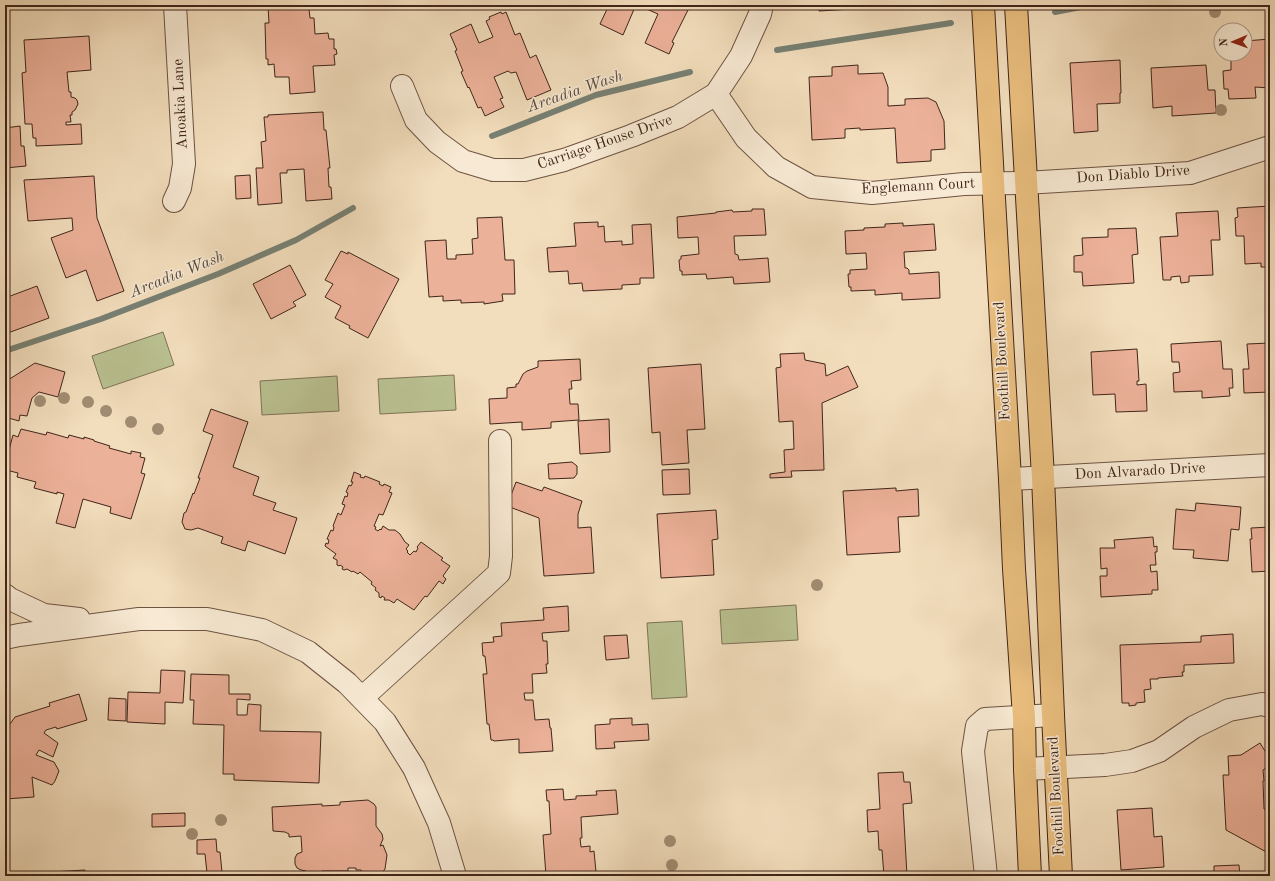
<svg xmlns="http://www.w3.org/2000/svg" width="1275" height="881" viewBox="0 0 1275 881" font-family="'Old Standard TT',serif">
	<rect width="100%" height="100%" fill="#f2ddbc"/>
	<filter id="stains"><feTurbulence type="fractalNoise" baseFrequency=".005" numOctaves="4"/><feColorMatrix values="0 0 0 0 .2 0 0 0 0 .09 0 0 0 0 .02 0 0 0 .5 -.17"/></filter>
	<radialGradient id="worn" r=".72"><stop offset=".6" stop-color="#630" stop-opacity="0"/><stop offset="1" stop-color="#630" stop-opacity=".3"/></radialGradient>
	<path fill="#bac191" stroke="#7e7356" d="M163 332 174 365 103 389 92 356Z
		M454 375 456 410 380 414 378 379Z
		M337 376 339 411 262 415 260 381Z
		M796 605 798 640 722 644 720 610Z
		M682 621 687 697 652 699 647 623Z"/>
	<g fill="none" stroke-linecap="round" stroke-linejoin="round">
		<path stroke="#778073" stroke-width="6" d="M1055 12 1091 5
			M777 50 951 23
			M492 136 596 95 690 72
			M5 351 101 319 218 274 296 240 353 208"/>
	</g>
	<path fill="#ecb199" stroke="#41251a" d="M275 5H327V8L309 9 310 18H314L315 34 328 33 329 39H334V49H336L337 54 334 55 335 65 313 66 315 92 290 94 289 77H275L274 64 268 65V59H266L265 23H269L268 6H275Z
		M609 5H688L686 9 688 10 672 42 674 43 669 54 645 43 658 14 642 7 640 10 635 7 623 35 600 24Z
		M819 5H885L886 7 819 11Z
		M501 12 502 14 506 12 515 35 520 33 530 58 536 55 551 90 527 100 516 72 511 73 508 71 494 77 503 98 500 99 504 107 485 116 481 107 478 108 469 87 468 88 461 72 463 71 455 51 457 50 450 34 471 24 479 43 493 37 486 21 490 19 489 17Z
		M89 36 91 70 67 72 69 92H71V97L75 98 77 100 78 104 75 110 72 112V115H70L71 122H66V125L81 124 82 144 36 146V138H33L32 124H25L22 73 26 72 24 40Z
		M1270 39V88L1255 87 1256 98 1229 99 1228 89H1224L1223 71 1231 70V54H1245V41Z
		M1120 60 1121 93H1120V103L1097 104 1098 131 1074 133 1070 63Z
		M858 65V74L883 73 888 87V106L905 105V99L928 98 936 102 944 121 945 149 931 150V161L897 163 895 128 860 130V128L845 129V138L812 140 809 77 832 76V67Z
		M1206 65 1208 90H1215L1216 113 1172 116V106L1153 108 1151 68Z
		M323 112 324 130H326L330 168H328L329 187H331L332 199 306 201 304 169 287 170V173H280L282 203 258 205 256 168H263L261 142 266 141 264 117H268V115Z
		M20 126 21 146H24L26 166 5 168V128Z
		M250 175 251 198 236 199 235 176Z
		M94 176 97 218 124 291 97 301 86 270 66 278 51 238 73 230 72 218 28 221 24 180Z
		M1270 206V267H1261V263L1245 264 1244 236H1236L1235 218 1238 217 1237 208Z
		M752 209H764L766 235 734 236 735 254 738 255 739 260 768 258 770 282 734 284 733 277 707 279 706 274 682 275V271H680L679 260 681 259V256L699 254 698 237 678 238 677 217 716 213V212L732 210 733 212 752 211Z
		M1218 211 1220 240H1211L1213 275 1189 276V282L1181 283 1180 276 1171 277V280H1163L1160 237 1178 236 1176 213Z
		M502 217 505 260H514L515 294H502L503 301 484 304V302L461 303V300L443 301V296L429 297 425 241 446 240 447 259H456V255L473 254 472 239 478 238 477 218Z
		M598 222V227L604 226 605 242 622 241V245L633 244 632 225 651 224 654 278H640V284L622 285V289L583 291 582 283 569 284 568 271 549 272 547 248 576 246 574 223Z
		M903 223V226L934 224 936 250 904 252 905 268H907L909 270V274L939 272 940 298 902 300V293L875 295V290L851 291V287H849L848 274H850V270L867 269 866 253 846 254 845 231 864 230V228L885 227V224Z
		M1136 228 1138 254 1132 255 1134 283 1083 286 1082 272H1074V256L1083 255 1082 238 1108 237V229Z
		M341 251 348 254V252L399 279 368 338 349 328 350 326 335 318 341 306 325 297 333 284 325 280Z
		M290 265 306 295 293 302 296 306 271 319 253 284Z
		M37 286 49 318 5 334V298Z
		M1221 341 1223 369H1232L1233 388H1229L1230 396 1202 398V391L1174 392 1173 373 1180 372 1179 362H1172L1171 344Z
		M1270 343V392L1244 393 1243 369H1249L1247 344Z
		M1137 349 1139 381H1137V385L1146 384 1147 411 1116 412 1115 394 1093 395 1091 352Z
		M804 353 805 360 825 364 826 376 848 366 858 387 822 403 824 470 791 471 792 477 770 478V474L785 472 784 450 794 449 793 421 779 422 776 368 781 367 780 354Z
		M580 359 581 380 571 381 572 389H569L570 404H578L579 420 551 422V428L522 430V422L490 424 489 399 507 398V388L516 387V384H518L523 374 527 371 538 367V361Z
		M35 363 65 372 58 397 39 392 32 398 27 416 20 415 19 421 5 417V392L8 380Z
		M701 364 705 429 687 430 689 463 662 465 660 432 652 433 648 368Z
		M211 409 248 422 233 467 259 477 253 495 276 503 273 510 297 518 285 554 248 541 245 551 221 543 223 537 198 528 191 530 185 529 182 522 184 513 186 512 193 493 194 494 200 478H198L213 435 203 431Z
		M609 419 610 452 580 454 578 421Z
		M21 429 46 435 47 432 68 438 69 435 84 439V437L94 440V441L110 446 109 448 131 454V451L141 453 140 457 145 458 141 473 145 474 131 519 110 513 111 507 83 499 75 528 56 523 64 494 57 492V494L34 488 36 482 17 477 18 473 6 470 9 458 7 457 13 435 18 437Z
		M572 462 577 466V474L574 478 549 479 548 464Z
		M689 469 690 494 663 495 662 470Z
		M354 472 361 475 360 477 364 478 365 476 380 482 379 484 383 486 384 484 391 487 389 492 392 493 383 515 379 514 374 526 376 527 375 529 378 531 380 529 381 530 383 526 389 530H395L400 534 405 542 409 545 406 549 408 551 407 552 410 555 414 551 416 552 418 548 417 547 421 542 443 558 441 560 450 566 443 576 446 579 443 584 439 581 427 597 425 596 414 610 397 599 394 603 389 600H384L385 598 382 596 381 598 379 597V593L375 590 376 588 371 584 372 582 360 572 358 574 353 571 352 572 347 569 344 570 342 569 343 567 340 565 339 566 337 565V560L333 558 336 554 325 546 326 543 328 544 329 540 327 539 331 530 333 531 334 527 333 526 338 513 341 515 345 505 342 504 345 496 347 497 348 493 346 492 349 485 351 486 353 482H351Z
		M516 482 542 491 544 487 582 501 578 514V528L591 527 594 573 544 576 539 518 507 506Z
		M896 488V491L918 489 919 516 898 517 900 552 847 555 843 491Z
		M1196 503 1241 507 1239 530 1231 529 1228 561 1193 558 1194 550 1173 549 1176 509 1195 511Z
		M716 510 718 539 712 540 714 575 661 578 657 514Z
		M1270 527V571L1252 572 1250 539H1252L1251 528Z
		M1153 537 1154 547 1157 546V552H1155L1156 565H1150L1151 572 1157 571 1158 590H1152V594L1101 597 1100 576H1107V568L1101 569 1100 548H1115L1114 540Z
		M568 606 569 631 542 633 543 641H547L548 664H546L547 673 532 674 533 693H524L525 700H533L535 720 549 719 550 728H551L553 751 519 753V739L494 741 493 740H491L489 724H487L483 674H487L485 656H483L482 643 494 642 493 637 502 636 501 623 544 620 543 608Z
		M1233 634 1234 663 1184 665V672H1182L1183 676 1158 678V679H1150L1151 689 1144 690 1145 702 1136 703V705L1129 706V703H1122L1120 645 1201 642V636Z
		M627 635 629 658 606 660 604 636Z
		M161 670 185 671 183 703 165 702V724L127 722 128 692 160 693Z
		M191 674 229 675V694H250V700L237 699V715H247L248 704 261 705 260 731 321 732 319 783 234 780V774H223L224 725 193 724 194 700H190Z
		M79 694 87 720 57 729 56 727 46 730 44 733 58 743 53 757 39 750 36 755 54 762 59 771 55 781 52 785 32 777 34 797 5 799V731L15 717 50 706 49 703Z
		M109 698 126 699V721L108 720Z
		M632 718V725L648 724 649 740 614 742 615 748 596 749 595 725 610 724V719Z
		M1260 743 1270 759V767L1269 766 1263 770 1264 781H1263L1264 809 1270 812V854L1226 830 1223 775H1229L1228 756 1241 755Z
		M903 772 904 782H910L912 803 903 804 907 876H884L882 850H879L878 831 868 832 867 810 880 809 878 773Z
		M563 789 564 800 576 799V796L597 795 596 791 616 790 618 814 581 817 582 838H580L581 847 590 846V852L594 851 596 872H591V876H546L543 835 551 834 549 801H547L546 790Z
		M368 800 374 804 376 807V826L382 834 383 839 380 846 383 845 387 855 385 869 381 874H368V872H362L361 870H356V868H348V871H322V876H311L306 871 301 870 297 868 295 864V858L297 854 302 852 301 836 289 837V834L285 832 273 831 272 807 322 804V806L340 805V802Z
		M1152 808 1154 837 1162 836 1164 867 1121 870 1117 810Z
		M185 813V826L152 827V814Z
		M216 839 217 852H220L222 872 207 873 205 854H197V840Z
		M1239 865 1240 876H1214V866Z
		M85 870V876H52L51 872Z
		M47 872 48 876H17V874Z"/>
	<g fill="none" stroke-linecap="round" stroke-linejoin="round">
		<g stroke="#6d5342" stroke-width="24">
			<path id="minor" d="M402 86 416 120 437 142 463 161 493 170H524L564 160 631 136 678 117 716 94 741 56 760 14 762 5
				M716 94 746 138 776 167 812 187 872 193 964 184 1025 183 1190 173 1270 147
				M174 201 180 188 184 164 175 5
				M1010 479 1270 465
				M5 595 10 599 44 615 79 619
				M5 638 19 635 139 619H207L262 630 308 652 347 683 385 722 414 768 439 823 455 876
				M362 698 499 573 501 556 500 441
				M1025 769 1105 765 1132 761 1159 751 1194 727 1229 710 1262 704 1270 706
				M986 876 973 751 977 726 985 719 1053 715"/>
		</g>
		<g stroke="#41251a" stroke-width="24">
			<path id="major" d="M983 5 1010 479 1014 569 1024 717 1025 769 1030 876
				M1016 5 1043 477 1053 715 1061 876"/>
		</g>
		<use href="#minor" stroke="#f7e9d3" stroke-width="22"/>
		<use href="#major" stroke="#e9be7e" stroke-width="22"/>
	</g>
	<g fill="#a18d73">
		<circle cx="1215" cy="12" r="6"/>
		<circle cx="1221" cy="110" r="6"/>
		<circle cx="64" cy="398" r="6"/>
		<circle cx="40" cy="401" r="6"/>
		<circle cx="88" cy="402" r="6"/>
		<circle cx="106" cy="411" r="6"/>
		<circle cx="131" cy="422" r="6"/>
		<circle cx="158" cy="429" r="6"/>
		<circle cx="817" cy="585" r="6"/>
		<circle cx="221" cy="820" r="6"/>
		<circle cx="192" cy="834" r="6"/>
		<circle cx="670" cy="841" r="6"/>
		<circle cx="672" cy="865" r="6"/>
	</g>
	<g text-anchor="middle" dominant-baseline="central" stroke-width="3" stroke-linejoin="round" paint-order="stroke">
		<g font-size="15" fill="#41251a" stroke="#f7e9d3">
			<text transform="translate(181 104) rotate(-93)">Anoakia Lane</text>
			<text transform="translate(605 143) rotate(-19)">Carriage House Drive</text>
			<text transform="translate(1133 175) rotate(-4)">Don Diablo Drive</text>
			<text transform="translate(918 187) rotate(-3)">Englemann Court</text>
			<text transform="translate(1003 361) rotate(-93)">Foothill Boulevard</text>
			<text transform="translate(1140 472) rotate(-3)">Don Alvarado Drive</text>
			<text transform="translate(1057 796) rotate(-93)">Foothill Boulevard</text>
		</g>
		<g font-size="16" font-style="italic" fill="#584b3f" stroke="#f7e9d3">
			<text transform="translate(575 92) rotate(-19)">Arcadia Wash</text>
			<text transform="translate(177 275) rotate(-22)">Arcadia Wash</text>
		</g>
	</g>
	<rect width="1275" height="881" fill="none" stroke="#f2ddbc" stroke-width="20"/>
	<rect x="6" y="6" width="1263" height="869" fill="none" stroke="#41251a" stroke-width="2"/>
	<rect x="10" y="10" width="1255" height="861" fill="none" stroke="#41251a"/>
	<g transform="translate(1233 42) rotate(268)"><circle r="19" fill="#f7e9d3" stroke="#ae9b89"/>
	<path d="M0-3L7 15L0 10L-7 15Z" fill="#8f2418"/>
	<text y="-6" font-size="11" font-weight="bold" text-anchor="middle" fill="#41251a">N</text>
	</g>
	<rect width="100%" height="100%" filter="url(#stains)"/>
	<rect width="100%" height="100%" fill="url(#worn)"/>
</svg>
